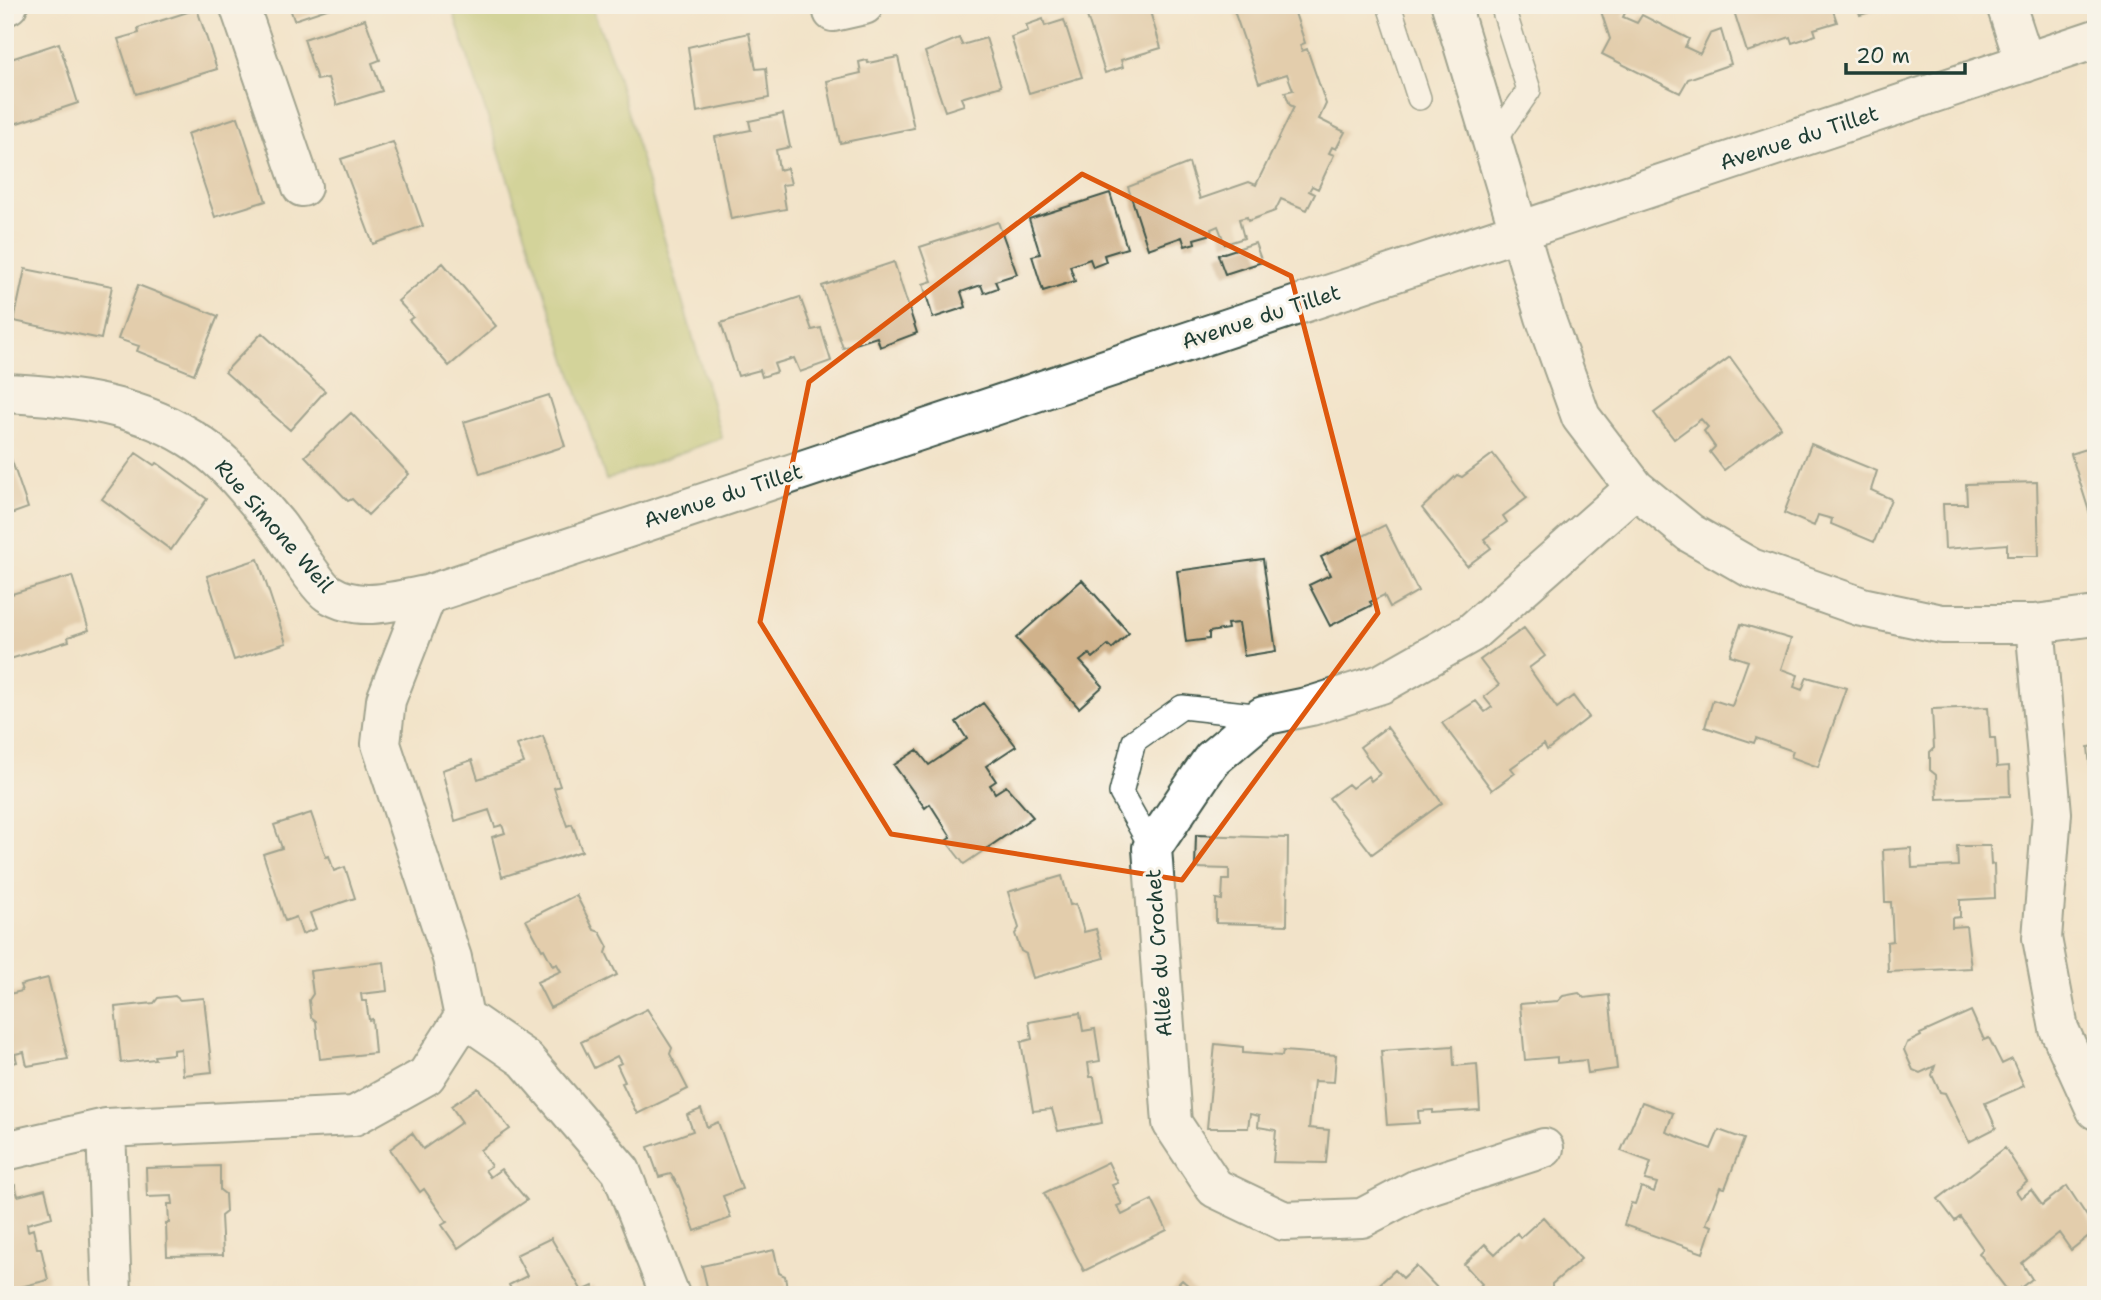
<svg xmlns="http://www.w3.org/2000/svg" width="2101" height="1300" viewBox="0 0 2101 1300" font-family="'Shantell Sans',sans-serif">
	<rect width="100%" height="100%" fill="#f7f3e8"/>
	<filter id="ink" filterUnits="userSpaceOnUse"><feTurbulence type="fractalNoise" baseFrequency=".0143" numOctaves="2"/><feDisplacementMap in="SourceGraphic" scale="14" xChannelSelector="R" yChannelSelector="G"/><feConvolveMatrix kernelMatrix="1 2 1 2 8 2 1 2 1" color-interpolation-filters="sRGB"/></filter>
	<filter id="wash" filterUnits="userSpaceOnUse"><feTurbulence type="fractalNoise" baseFrequency=".00686" numOctaves="4" result="noise"/><feDisplacementMap in="SourceGraphic" scale="28" xChannelSelector="R" yChannelSelector="G"/><feGaussianBlur stdDeviation="1.57" result="paint"/><feColorMatrix in="noise" values="0 0 0 0 0 0 0 0 0 0 0 0 0 0 0 0 0 1.4 0 .05"/><feComposite in="paint" operator="in"/></filter>
	<g filter="url(#wash)">
		<rect width="100%" height="100%" fill="#f2e3c9"/>
		<path fill="#adbe62" stroke="#667e4b" stroke-width="2" d="M451 5H591L613 62 722 438 606 480Z"/>
		<g id="blocks">
			<path fill="#d0b28b" d="M289 5H336V6L294 20Z
				M1111 5 1121 8 1148 5 1161 48 1121 60 1123 67 1105 73 1086 13Z
				M1232 5 1293 7 1305 43 1300 45 1302 51 1307 49 1326 104 1319 119 1345 132 1336 149 1332 147 1329 153 1334 155 1318 189 1312 186 1309 191 1315 194 1307 210 1281 199 1275 211 1248 221 1247 217 1239 219 1244 238 1225 244 1218 226 1211 229 1212 234 1194 239 1195 243 1185 246 1182 237 1148 249 1128 187 1189 163 1200 199 1249 182 1256 185 1294 107 1290 105 1285 92 1293 90 1287 74 1259 83Z
				M1599 5H1629L1623 17 1637 23 1642 15 1689 39 1685 47 1700 54 1710 34 1721 30 1731 64 1688 79 1680 93 1602 54 1610 39Z
				M1732 5H1831L1837 22 1814 29 1816 35 1792 43 1790 37 1747 52Z
				M1857 5H1890V6L1860 15Z
				M197 9 217 69 136 94 118 39 139 33 138 28Z
				M365 19 380 60 372 63 382 91 337 105 328 78 317 80 304 39Z
				M1043 19 1045 26 1064 20 1082 77 1029 93 1011 37 1028 31 1026 25Z
				M749 33 756 69 766 68 769 98 697 112 688 47Z
				M959 38 962 45 986 38 1001 86 961 98 964 105 945 111 925 52Z
				M59 43 78 103 5 127V61Z
				M898 57 914 128 840 143 827 81 861 73 859 62 867 60 868 63Z
				M783 114 790 147 776 150 779 170 787 168 791 184 782 185 786 209 731 219 715 137 751 130 749 121Z
				M238 117 266 201 215 217 187 134Z
				M393 142 423 226 373 244 341 159Z
				M1110 193 1127 248 1104 255 1106 262 1093 267 1090 259 1070 266 1075 281 1043 291 1032 256 1040 254 1029 219Z
				M998 222 1017 274 995 281 998 288 984 293 981 285 961 292 966 307 933 318 923 284 932 281 920 247Z
				M1255 243 1262 262 1225 274 1218 255Z
				M894 262 917 333 880 347 877 337 843 348 822 286Z
				M443 263 496 326 449 366 409 320 413 317 398 301Z
				M25 269 112 286 101 339 14 321Z
				M138 285 218 316 194 374 137 351 139 346 118 339Z
				M800 297 812 330 821 328 831 361 800 372 794 358 774 364 777 372 762 377 760 370 738 376 721 323Z
				M262 333 325 391 290 430 225 372Z
				M1730 357 1781 427 1724 470 1710 452 1715 447 1704 431 1708 427 1701 419 1674 439 1654 413Z
				M549 395 565 446 480 474 464 422Z
				M351 413 409 474 368 515 352 499 348 501 305 456Z
				M5 441 28 508 5 516Z
				M1811 444 1877 471 1871 490 1891 499 1874 542 1831 524 1832 519 1818 515 1814 526 1784 513Z
				M2096 446V530H2095L2071 454Z
				M136 453 154 465 157 463 207 499 171 550 102 499Z
				M1493 454 1527 498 1503 516 1507 522 1484 539 1491 548 1467 566 1422 508 1457 475 1462 477Z
				M2037 482 2039 556H2007V544L1945 549 1943 504H1967L1966 484Z
				M1385 525 1418 591 1390 607 1384 595 1370 602 1372 605 1330 626 1309 585 1330 575 1321 557Z
				M258 559 286 643 234 660 207 576Z
				M1263 559 1276 651 1244 656 1239 623 1227 624 1228 629 1209 632V639L1186 642 1177 571Z
				M72 576 89 630 68 637 69 641 10 659 5 647V596Z
				M1082 580 1129 633 1112 649 1108 645 1093 658 1089 654 1080 661 1103 686 1079 708 1016 638Z
				M1741 624 1791 639 1781 669 1798 675 1794 687 1802 690 1807 677 1846 688 1818 767 1791 757 1793 751 1756 738 1754 743 1705 727 1713 700 1732 706 1748 661 1730 655Z
				M1524 628 1545 656 1529 668 1557 708 1573 696 1589 717 1547 750 1544 744 1511 768 1515 773 1492 790 1442 723 1476 701 1485 712 1492 707 1484 697 1499 685 1480 660Z
				M983 703 1016 746 986 766 996 781 990 785 995 793 1006 786 1033 817 964 864 946 841 951 837 930 804 925 808 894 765 917 750 929 765 967 739 956 722Z
				M1988 707 1990 738H1995L1997 767 2009 766 2010 796 1937 799 1936 775 1930 770V752L1934 748 1932 709Z
				M1387 727 1442 803 1372 854 1329 798 1348 784 1352 788 1368 776 1371 781 1380 774 1360 747Z
				M543 736 560 786 554 788 567 826 572 824 582 851 502 877 492 837 505 833 502 825 495 827 489 810 455 821 442 770 472 760 478 779 524 763 517 745Z
				M2096 746V775L2091 776 2088 747Z
				M311 813 326 857 329 856 334 871 345 867 355 898 310 913 316 929 302 934 296 917 285 921 263 854 282 848 274 825Z
				M1196 835 1288 838 1287 925 1216 923V899L1222 900 1223 880H1229V869L1195 868Z
				M1957 846H1990L1991 865 1994 864 1995 898 1960 900V917L1952 918V927L1966 926 1971 968 1888 972 1887 942 1893 941 1891 902H1885L1883 850 1911 848 1912 868 1958 866Z
				M1062 876 1070 905 1076 904 1084 932 1096 929 1104 958 1033 978 1026 954 1021 951 1015 934 1019 928 1008 892Z
				M576 895 594 930 600 932 608 947 606 953 617 975 550 1008 537 982 561 971 557 964 553 966 544 949 542 950 526 920Z
				M384 962 387 991 361 994 362 1001H366L369 1020 372 1019 375 1053 320 1059 316 1021 311 1017 309 1000 313 994 310 971Z
				M48 978 68 1059 27 1066 24 1052 15 1054 17 1062 5 1065V995L22 991 20 985Z
				M1579 993 1584 998 1609 995 1617 1069 1588 1073 1586 1060 1557 1063V1057L1525 1060 1520 1004 1558 1001 1563 996Z
				M175 996 180 1000 204 998 212 1072 183 1075 181 1049 173 1050V1054L154 1056 155 1059 121 1063 115 1007 154 1003 158 998Z
				M647 1009 672 1048 670 1054 688 1089 637 1114 622 1083 625 1082 617 1065 621 1063 617 1056 594 1068 581 1042Z
				M1971 1011 1984 1040 1989 1038 2002 1064 2012 1059 2024 1086 1985 1103 1996 1128 1969 1142 1945 1093 1940 1092 1932 1075 1935 1066 1920 1073 1913 1070 1904 1050 1907 1043 1921 1036 1920 1034Z
				M1080 1013 1083 1031 1095 1029 1100 1061 1088 1063 1090 1077H1094L1102 1123 1058 1131 1052 1109 1033 1111 1021 1042 1032 1039 1029 1022Z
				M1215 1044 1243 1047V1053L1282 1056 1283 1051 1336 1055 1334 1082 1314 1081 1309 1128 1329 1130 1326 1163 1273 1162 1276 1130 1258 1127 1259 1116 1250 1114 1248 1128H1207Z
				M1453 1046 1454 1066 1477 1064 1480 1110 1433 1113V1110L1418 1111 1419 1123 1387 1125 1381 1051Z
				M478 1088 510 1129 480 1150 491 1166 485 1170 490 1177 501 1169 527 1200 458 1248 442 1225 447 1222 424 1189 420 1192 390 1149 412 1133 423 1149 462 1122 451 1106Z
				M1642 1102 1673 1113 1666 1132 1711 1149 1719 1130 1744 1139 1725 1188 1720 1187 1706 1224 1712 1226 1703 1253 1624 1225 1631 1203 1635 1204 1641 1187 1654 1192 1657 1183 1645 1180 1651 1162 1621 1151Z
				M701 1109 707 1127 718 1122 742 1189 723 1196 731 1218 695 1231 679 1187 671 1174 659 1177 648 1147 693 1131 687 1115Z
				M2005 1148 2027 1182 2016 1191 2021 1198 2031 1190 2042 1205 2067 1186 2096 1230 2071 1250 2059 1233 2022 1263 2032 1279 2011 1295 1979 1253 1983 1249 1960 1217 1955 1221 1938 1199Z
				M1108 1162 1118 1183 1112 1185 1122 1204 1117 1206 1122 1215 1152 1200 1167 1230 1084 1271 1044 1193Z
				M220 1166V1190L225 1194 226 1212 221 1216 223 1255 167 1256 166 1223H169L168 1204H173L172 1196 147 1197 146 1168Z
				M15 1185 18 1196 45 1189 52 1217 27 1224 28 1231 33 1229 37 1248H41L48 1280 5 1291V1188Z
				M1543 1217 1581 1259 1552 1284V1291L1548 1295H1472L1482 1284 1464 1264 1485 1244 1495 1254 1517 1233 1520 1238Z
				M551 1238 582 1291 593 1286 597 1295H514L509 1285 527 1276 516 1255Z
				M774 1250 779 1273 785 1276 788 1295H735L734 1289 709 1295 702 1266Z
				M1416 1266 1444 1295H1375L1372 1291 1395 1270 1403 1278Z
				M1182 1280 1199 1295H1167Z"/>
		</g>
	</g>
	<g filter="url(#ink)">
		<use href="#blocks" fill-opacity="0" stroke="#3f564a" stroke-width="2"/>
		<g fill="none" stroke-linecap="round" stroke-linejoin="round">
			<g stroke="#3f564a" stroke-width="26">
				<path id="lane" d="M1389 5 1419 98
					M1493 142 1529 90 1502 5
					M1152 848 1121 793 1134 741 1182 707 1263 716"/>
			</g>
			<g stroke="#3f564a" stroke-width="42">
				<path id="street" d="M239 5 302 187
					M832 5 833 12 864 5
					M1451 5 1545 317 1581 417 1635 488 1690 533 1751 568 1862 607 1942 624H2035L2096 616
					M2006 5 2025 63
					M5 6 8 5
					M5 393C72 396 143 405 199 444 230 465 253 497 277 525 288 539 317 586 328 593 359 613 393 601 427 595L2096 39
					M2035 624 2052 813 2042 938 2059 1029 2096 1110
					M464 1017 525 1059 621 1171 670 1295
					M106 1128 112 1295
					M1544 1148 1417 1189 1362 1218 1284 1221 1215 1188 1172 1123 1152 848 1212 759 1263 716 1311 706 1381 684 1471 633 1635 488
					M5 1151 106 1128 354 1116 426 1076 464 1017 452 958 381 744 386 700 427 595"/>
			</g>
			<use href="#lane" stroke="#fff" stroke-width="23"/>
			<use href="#street" stroke="#fff" stroke-width="38"/>
		</g>
	</g>
	<path d="M0 0H2101V1300H0ZM1082 174 1291 276 1378 613 1182 880 891 834 760 622 809 382Z" fill="#f2e3c9" fill-opacity=".55" fill-rule="evenodd"/>
	<path fill="none" stroke="#de580e" stroke-width="5" stroke-linejoin="round" d="M1082 174 1291 276 1378 613 1182 880 891 834 760 622 809 382Z"/>
	<g text-anchor="middle" dominant-baseline="central" stroke-width="6" stroke-linejoin="round" paint-order="stroke">
		<g font-size="21" fill="#1f3d34" stroke="#f7f3e8">
			<text transform="translate(1799 138) rotate(-18)">Avenue du Tillet</text>
			<text transform="translate(1261 317) rotate(-18)">Avenue du Tillet</text>
			<text transform="translate(723 496) rotate(-18)">Avenue du Tillet</text>
			<text transform="translate(274 526) rotate(49)">Rue Simone Weil</text>
			<text transform="translate(1159 953) rotate(-94)">Allée du Crochet</text>
		</g>
	</g>
	<rect width="2101" height="1300" fill="none" stroke="#f7f3e8" stroke-width="28"/>
	<path d="M1846 63v10h119v-10" fill="none" stroke="#1f3d34" stroke-width="3.5"/>
	<text x="1856" y="63" font-size="21" fill="#1f3d34" stroke="#f7f3e8" stroke-width="5" paint-order="stroke">20 m</text>
</svg>
